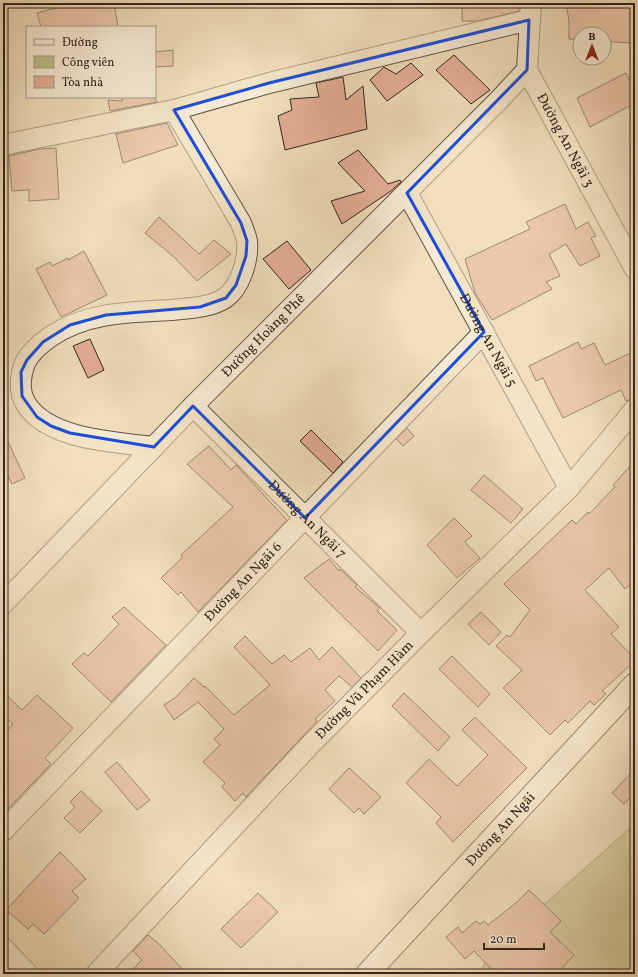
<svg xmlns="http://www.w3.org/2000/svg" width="638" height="977" viewBox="0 0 638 977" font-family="Vollkorn,serif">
	<rect width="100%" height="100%" fill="#f0debc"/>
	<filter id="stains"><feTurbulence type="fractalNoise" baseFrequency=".005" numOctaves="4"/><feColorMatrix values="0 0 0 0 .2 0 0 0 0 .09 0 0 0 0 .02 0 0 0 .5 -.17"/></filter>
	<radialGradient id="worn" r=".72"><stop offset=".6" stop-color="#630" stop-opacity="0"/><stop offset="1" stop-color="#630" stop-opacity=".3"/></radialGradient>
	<path fill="#bec08d" stroke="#787254" d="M635 826V974H479L491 952 629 829Z"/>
	<path fill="#e4ae97" stroke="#32251c" d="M74 3H114L118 27H41L37 13Z
		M462 3H519V11L478 21H462Z
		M566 3H635L630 43 604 41V34H580V40L569 39V21Z
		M173 50V66L155 67V52Z
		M454 55 490 90 471 104 436 70Z
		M411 63 423 75 387 101 370 80 384 67 396 74Z
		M626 73 635 90V103L590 127 577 98Z
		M343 77 346 100 363 86 367 129 285 150 278 116 292 110 290 99 319 97 316 83Z
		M122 97H154L157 102 110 111 108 100 122 101Z
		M167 123 178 145 123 163 116 134Z
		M56 148 59 199 29 201V190L12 191 9 156 39 149Z
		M358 150 388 184 400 180 401 182 391 191 342 224 331 201 365 191 338 163Z
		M565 204 576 229 588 222 596 236 591 238 600 256 580 266 566 244 549 254 560 276 546 282 552 289 492 320 475 293 465 259 530 229 526 222Z
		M159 217 199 254 214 240 231 254 197 281 174 257 145 233Z
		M287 241 311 270 289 289 263 259Z
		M84 251 107 295 61 317 36 269 50 262 52 266 68 258V260Z
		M90 339 104 370 88 378 73 346Z
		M578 342 581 349 594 343 605 365 635 351V398L626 401 621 390 563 418 543 378 536 381 529 366Z
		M407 428 414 436 403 446 396 439Z
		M311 430 343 462 333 473 300 441Z
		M3 431 25 478 12 484 3 466Z
		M209 446 231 470 236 465 287 520 198 612 181 592 178 595 161 578 183 557 181 555 233 507 187 464Z
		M635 461V581L625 589 609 568 585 590 619 627 611 634 635 659V661L602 691 606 694 594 705 590 701 568 723 565 720 550 735 503 688 522 670 496 646 507 635 510 637 530 610 504 584 572 520 576 524 588 512 589 514 615 487 613 485Z
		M484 475 523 509 511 523 471 490Z
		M454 518 472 536 465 542 480 558 457 578 427 545Z
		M329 559 339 571 340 569 357 585 355 587 380 608 377 611 397 630 378 651 304 578Z
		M124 607 166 645 111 702 72 664 84 653 88 656 119 624 112 617Z
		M481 612 501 632 489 645 468 624Z
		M245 636 272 664 284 655 291 662 310 648 319 660 332 647 361 678 352 687 339 676 325 690 335 701 315 719 317 721 246 797 243 793 235 801 222 787 225 783 203 762 220 745 214 739 224 729 198 702 174 720 164 705 176 697 194 678 204 687 205 686 234 715 270 685 234 647Z
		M452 656 490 694 478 707 439 669Z
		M3 692 22 710 37 695 73 728 45 758 51 764 3 814V735L13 724 3 715Z
		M404 693 450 737 438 751 392 706Z
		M475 717 527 768 453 842 436 823 441 817 406 783 429 759 457 786 488 755 462 730Z
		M117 762 150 800 137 810 105 772Z
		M349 768 381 797 364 814 359 808 354 813 329 789Z
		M635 769V793L624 804 612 793Z
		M81 791 102 811 80 833 64 818 75 807 70 802Z
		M60 852 86 879 72 891 79 898 44 934 33 924 28 929 6 910Z
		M529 890 561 921 550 932 574 955 556 974H496L474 951 465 959 446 937 458 927 462 933 476 921 480 924 484 921 488 925 516 903Z
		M258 893 278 912 241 948 221 929Z
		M148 935 158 943 187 974H128L142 960 133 951Z"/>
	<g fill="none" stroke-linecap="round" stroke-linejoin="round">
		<g stroke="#625344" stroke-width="22">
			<g id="street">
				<path id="s1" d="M531 3 527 70 635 269"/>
				<path d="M3 145 174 110 269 83 529 20"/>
				<path id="s2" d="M407 193 569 488"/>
				<path id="s3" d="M193 406 421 633"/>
				<path d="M154 447C115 442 49 440 26 404 18 391 20 377 25 363 30 352 40 344 50 337 86 312 130 312 172 310 189 308 210 308 225 298 240 288 249 259 247 241 246 235 243 229 241 223L174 110"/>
				<path id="s4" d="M3 604 193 406 499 100 527 70"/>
				<path id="s5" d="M3 831 484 332"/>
				<path d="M3 948 28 974"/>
				<path id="s6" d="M96 974 311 744 421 633 569 488 635 409"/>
			</g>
		</g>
		<g stroke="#32251c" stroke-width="24">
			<g id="secondary">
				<path id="s7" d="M367 974 635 684"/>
			</g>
		</g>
		<use href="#street" stroke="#f5ead3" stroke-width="20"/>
		<use href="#secondary" stroke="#f5ead3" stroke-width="22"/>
	</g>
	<path d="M0 0H638V977H0ZM529 20 527 70 407 193 484 332 305 518 193 406 154 447 70 433 51 426 37 417 22 396 21 372 27 360 43 342 70 325 106 315 200 307 226 298 236 285 246 256 247 241 241 223 174 110 269 83Z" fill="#f0debc" fill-opacity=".55" fill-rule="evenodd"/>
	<path fill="none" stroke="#1d4ed8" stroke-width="3" stroke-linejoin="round" d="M529 20 527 70 407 193 484 332 305 518 193 406 154 447 70 433 51 426 37 417 22 396 21 372 27 360 43 342 70 325 106 315 200 307 226 298 236 285 246 256 247 241 241 223 174 110 269 83Z"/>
	<g text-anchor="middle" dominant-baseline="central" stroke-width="4" stroke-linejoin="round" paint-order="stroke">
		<g font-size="14" fill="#32251c" stroke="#f5ead3">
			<text stroke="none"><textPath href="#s1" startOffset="147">Đường An Ngãi 3</textPath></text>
			<text stroke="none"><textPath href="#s4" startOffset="374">Đường Hoàng Phê</textPath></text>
			<text stroke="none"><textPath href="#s2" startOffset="168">Đường An Ngãi 5</textPath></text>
			<text stroke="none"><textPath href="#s3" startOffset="161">Đường An Ngãi 7</textPath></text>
			<text stroke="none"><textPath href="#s5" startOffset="346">Đường An Ngãi 6</textPath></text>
			<text stroke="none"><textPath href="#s6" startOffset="391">Đường Vũ Phạm Hàm</textPath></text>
			<text stroke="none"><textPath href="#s7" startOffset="197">Đường An Ngãi</textPath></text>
		</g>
	</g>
	<rect width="638" height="977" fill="none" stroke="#f0debc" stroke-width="16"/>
	<rect x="4" y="4" width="630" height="969" fill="none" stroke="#32251c" stroke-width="2"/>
	<rect x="8" y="8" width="622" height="961" fill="none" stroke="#32251c"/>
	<rect x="26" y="26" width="130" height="72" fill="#f5ead3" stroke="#a79b8a"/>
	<rect x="34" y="39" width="20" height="6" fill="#f5ead3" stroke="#a79b8a"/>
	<text x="62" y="46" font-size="12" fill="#32251c">Đường</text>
	<rect x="34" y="56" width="20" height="12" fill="#bec08d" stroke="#a79b8a"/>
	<text x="62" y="66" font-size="12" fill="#32251c">Công viên</text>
	<rect x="34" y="76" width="20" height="12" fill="#e4ae97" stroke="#a79b8a"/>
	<text x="62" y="86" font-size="12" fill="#32251c">Tòa nhà</text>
	<g transform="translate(592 46)"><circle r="19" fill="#f5ead3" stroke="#a79b8a"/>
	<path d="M0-3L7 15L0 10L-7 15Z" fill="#8f2418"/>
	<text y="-6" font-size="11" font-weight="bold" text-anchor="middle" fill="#32251c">B</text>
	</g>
	<path d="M484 943v6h60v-6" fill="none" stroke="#32251c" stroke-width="2"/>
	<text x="490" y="943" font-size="12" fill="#32251c" stroke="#f5ead3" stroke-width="3" paint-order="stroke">20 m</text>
	<rect width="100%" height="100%" filter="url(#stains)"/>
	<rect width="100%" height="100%" fill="url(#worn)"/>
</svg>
